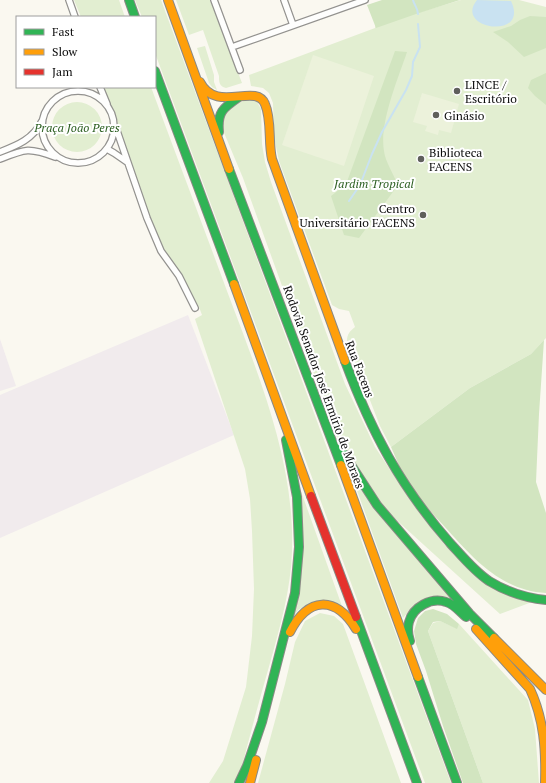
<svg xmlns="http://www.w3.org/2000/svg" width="546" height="783" viewBox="0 0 546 783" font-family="'PT Serif',serif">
	<rect width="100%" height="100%" fill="#faf8f0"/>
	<path fill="#f1ebed" d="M188 315 234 435 0 538V395Z
		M0 339 16 386 0 391Z"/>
	<path fill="#e2eed1" d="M74 0H119L125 17H81Z
		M135 0H161L451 783H425L155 53V17H142Z
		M176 0H210L242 83 226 88C219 86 219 82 219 76L203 30 189 35Z
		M461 0H519L546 7V338L531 354 470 388 391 447 380 426 347 341C347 334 350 331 355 327L349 311 339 309 332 305 279 161 274 137 273 103 269 93 263 88 251 86 249 75 375 28 376 18 417 13Z
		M205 46 214 75V82L217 90 212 87 209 83 197 48Z
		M103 87H151C176 155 202 223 227 291 258 374 295 461 292 551 291 589 280 627 270 663 260 697 251 732 242 766L234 783H209L223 761 246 687 252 636 254 589 252 531 250 499 245 469 195 319 202 315 199 307 164 250 148 216Z
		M249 99 257 102 261 109 262 144 265 162 271 182 345 384 375 447 415 507 444 544 480 578 508 595 532 602 500 614 381 506 353 464 336 435 243 178 222 128C221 111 235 103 249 99Z
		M52 127a25 25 0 1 1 50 0a25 25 0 1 1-50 0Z
		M297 480 343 609 308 604 298 610 290 623 296 597Z
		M356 484 458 602 420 601 410 610 403 618 355 485Z
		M320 613 334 616 343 624 401 783H258L285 684 295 642 305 621Z
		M440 621 456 628 459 624 528 700 535 729 539 783H483L428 631 433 623Z"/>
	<path fill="#d2e5c0" d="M382 0H460L416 14 376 28 367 5Z
		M530 16 546 17V48L524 57 508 42 493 32 511 26 520 20Z
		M395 51 407 52C398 79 379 123 384 151 385 161 394 175 398 185L359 238 344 235 331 196 340 189 345 187Z
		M546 73V105L535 96 528 88 531 80Z
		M544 340 539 414 536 482 546 513V593C501 591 472 557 444 526 432 513 419 500 410 486 402 474 397 460 391 447L470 388 531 354Z
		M433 609 447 614 459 624 457 629 440 621 433 622 428 631 483 783H463L443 726 426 671 416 644 414 631 418 618 425 611Z"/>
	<path fill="#ecf2db" d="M313 55 374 76 344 166 282 145Z
		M422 93 459 104 451 133 439 130 438 135 425 131 427 126 413 122Z"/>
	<path fill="#c9e2f1" d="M477 0 511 1C530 41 453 29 477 0Z"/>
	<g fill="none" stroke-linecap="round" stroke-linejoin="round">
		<path stroke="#c9e2f1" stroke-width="2" d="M413 0C414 5 418 8 418 14
			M349 201 360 185 372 154 382 132 406 90 412 76 413 62 420 47 418 24"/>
		<g stroke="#93928f" stroke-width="8">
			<path id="street" d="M69 0 75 17
				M214 0 240 70
				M284 0 293 25
				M232 47 365 0
				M100 87 107 104
				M42 127a36 36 0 1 1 72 0a36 36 0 1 1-72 0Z
				M116 128 147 218 161 251 179 276 195 308
				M107 149 114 153 127 162
				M0 152C18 145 33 139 42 121
				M0 159C25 149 29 147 55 157"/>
		</g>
		<g stroke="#8a8985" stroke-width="10">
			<path id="fast" d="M129 0 135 17
				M155 71 234 284
				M219 132C217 112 223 108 239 97
				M229 169 341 465
				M345 361C371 431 400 486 450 543 462 556 474 571 489 581 507 592 526 598 546 600
				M340 448 377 505 470 614 494 638
				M356 617 417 783
				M410 641C408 635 407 629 409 622 413 607 431 597 446 602 454 604 460 612 466 617
				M418 677 457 783
				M239 783 247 766 262 722 295 593 299 547 297 497 286 440"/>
		</g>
		<g stroke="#8a8985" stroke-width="10">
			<path id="slow" d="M168 0 229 169
				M200 82C216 114 256 82 265 104 272 120 268 142 272 159L345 361
				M234 284 311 496
				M341 465 418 677
				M476 629 530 689C544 719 546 750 545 783
				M290 632C308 597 335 595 356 629
				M494 638 546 690
				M250 783 256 760"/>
		</g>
		<g stroke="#8a8985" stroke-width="10">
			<path id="jam" d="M311 496 356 617"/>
		</g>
		<use href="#street" stroke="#fefefd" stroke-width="5.5"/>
		<use href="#fast" stroke="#30b455" stroke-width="8"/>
		<use href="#slow" stroke="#ff9f0a" stroke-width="8"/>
		<use href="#jam" stroke="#e5322d" stroke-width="8"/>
	</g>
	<g fill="#5f5f5c" stroke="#fff" stroke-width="1.5">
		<circle cx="457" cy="91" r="4"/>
		<circle cx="436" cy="115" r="4"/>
		<circle cx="421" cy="159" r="4"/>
		<circle cx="423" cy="215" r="4"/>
	</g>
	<g text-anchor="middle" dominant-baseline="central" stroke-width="4" stroke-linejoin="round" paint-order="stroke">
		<g font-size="12" fill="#0c0c0c" stroke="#fff" text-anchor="start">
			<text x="465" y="84">LINCE /<tspan x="465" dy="14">Escritório</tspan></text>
			<text x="444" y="115">Ginásio</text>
			<text x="429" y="152">Biblioteca<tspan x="429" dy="14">FACENS</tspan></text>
			<text x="415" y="208" text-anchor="end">Centro<tspan x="415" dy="14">Universitário FACENS</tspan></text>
		</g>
		<g font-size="12" font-style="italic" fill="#2c5f21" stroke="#fff">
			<text x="77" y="127">Praça João Peres</text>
			<text x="374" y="183">Jardim Tropical</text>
		</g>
		<g font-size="12" fill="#0c0c0c" stroke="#fff">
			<text transform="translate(360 369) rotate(69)">Rua Facens</text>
			<text transform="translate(324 387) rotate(70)">Rodovia Senador José Ermírio de Moraes</text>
		</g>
	</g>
	<rect x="16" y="16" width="140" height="72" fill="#ffffff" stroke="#9e9e9e"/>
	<rect x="24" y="29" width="20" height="6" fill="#30b455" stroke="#9e9e9e"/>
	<text x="52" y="36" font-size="12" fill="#0c0c0c">Fast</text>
	<rect x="24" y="49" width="20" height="6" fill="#ff9f0a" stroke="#9e9e9e"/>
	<text x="52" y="56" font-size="12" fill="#0c0c0c">Slow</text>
	<rect x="24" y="69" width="20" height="6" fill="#e5322d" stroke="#9e9e9e"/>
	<text x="52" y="76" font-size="12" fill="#0c0c0c">Jam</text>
</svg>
